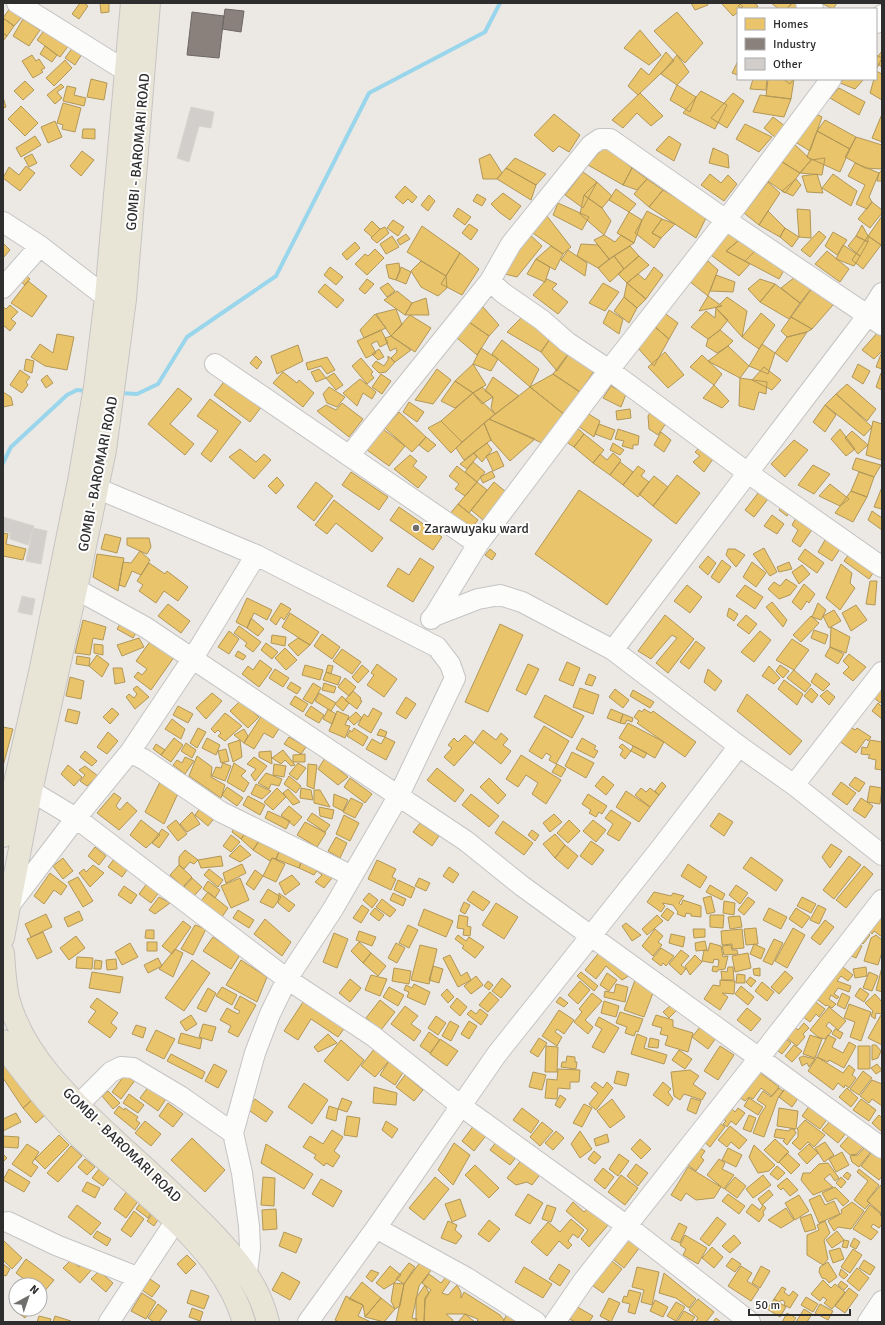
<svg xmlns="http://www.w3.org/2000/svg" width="885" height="1325" viewBox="0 0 885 1325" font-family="Signika,sans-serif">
	<rect width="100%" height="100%" fill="#ece8e4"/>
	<path fill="#e9c46a" stroke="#b19758" d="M80 3H84L88 6 79 19 72 14Z
		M100 3H109V12L101 13Z
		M691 3H707L708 5 695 10Z
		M721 3H739L743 7 738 9V12L733 16Z
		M741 3H754L758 6 756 9H743L738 6Z
		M771 3H792L787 9H779Z
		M792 3H796L804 9H787Z
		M821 3H837L833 9Z
		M10 8 22 17 14 26 3 18Z
		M677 12 703 43 685 63 654 31Z
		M3 18 14 26 7 36 3 33Z
		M23 19 40 30 29 46 13 36Z
		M46 28 69 45 60 57 37 40Z
		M640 30 661 55 649 65 624 48Z
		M3 33 7 36 3 41Z
		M45 46 57 55 52 62 40 54Z
		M73 47 82 54 75 65 65 58Z
		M882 51V67L876 63V59Z
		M666 52 674 61 638 95 628 86 641 68 649 75Z
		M32 55 36 61 39 59 45 68 41 70 43 72 33 78 22 61Z
		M677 55 689 72 677 85 661 74Z
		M876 55 882 58 876 70Z
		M65 60 72 68 54 86 46 78Z
		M738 61V75L732 73Z
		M876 71 882 74V100L870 93 874 79H876Z
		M91 79 107 83 104 100 87 97Z
		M753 79H767L766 90 750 89Z
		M768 79H794L791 99 766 96Z
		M783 79H794L790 84Z
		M844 79H864L855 89 840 83Z
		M25 81 34 90 23 100 14 91Z
		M61 84 64 87 57 92 62 98 55 104 47 95Z
		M677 85 696 97 690 112 670 100Z
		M67 86 76 88 74 95 86 98 84 106 63 101Z
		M839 88 865 102 859 115 830 98Z
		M701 91 727 105 715 129 683 113Z
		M640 93 663 116 651 126 637 113 623 128 612 120Z
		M733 93 744 101 727 128 711 118Z
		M760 95 791 99 784 117 753 112Z
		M3 97 6 107 3 108Z
		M63 103 81 108 75 132 62 129 63 125 57 123Z
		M21 106 38 123 25 136 8 119Z
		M554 114 580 135 569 152 559 146 553 152 534 135Z
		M816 114 822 117 810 151 792 140Z
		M882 114V142L872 138Z
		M773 117 785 126 776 138 764 128Z
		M825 120 856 137 850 149 817 131Z
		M55 121 62 137 48 143 41 127Z
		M745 124 772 137 759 152 736 139Z
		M83 129H95V139L82 138Z
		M817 131 850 149 840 172 807 157Z
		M35 136 41 145 21 157 16 148Z
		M669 136 681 144 674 161 656 150Z
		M856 137 882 145V169L865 168 845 157Z
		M792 142 811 160 800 173 779 160Z
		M606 145 632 168 623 185 588 165Z
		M713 148 728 155 729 168 709 163Z
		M82 151 94 160 81 176 70 166Z
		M32 154 37 163 29 167 24 158Z
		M490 154 502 173 497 179H483L479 159Z
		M515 158 546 174 536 185 506 168Z
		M825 158 822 175 800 173 811 160Z
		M779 160 800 173 785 193 762 177Z
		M855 163 879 173 869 197 872 202 867 209 856 204 865 185 848 176Z
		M26 166 35 173 20 191 3 178 9 167 19 175Z
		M506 168 536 185 531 200 497 179Z
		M632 168 647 179 637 190 623 185Z
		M882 170V181H877L879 173Z
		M583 172 597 182 583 208 565 195Z
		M710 174 721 183 728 175 737 184 724 201 701 185Z
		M817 174 823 193 807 192 802 176Z
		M833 174 857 191 851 206 822 188Z
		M647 179 663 190 649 207 634 194Z
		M796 179 801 185 793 196 782 191Z
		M597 182 612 196 602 208 584 195Z
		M768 182 780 193 759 225 744 213Z
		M405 186 417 197 412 203 408 199 403 204 395 197Z
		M616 189 636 204 629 212 609 200Z
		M663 190 707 216 696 238 649 207Z
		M503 193 521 206 510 220 499 212 491 204Z
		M477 194 486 199 482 206 473 201Z
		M429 195 435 201 428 211 421 205Z
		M584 195 602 208 611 221 604 235 580 214Z
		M872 202 882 210V213L870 228 858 219Z
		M558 203 589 217 582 230 553 215Z
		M458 208 471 217 465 225 453 216Z
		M797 209 810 210 811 238 799 237Z
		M543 211 571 247 563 254 527 229Z
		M647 211 662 219 652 233 661 238 654 248 635 233Z
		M768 211 785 228 780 237 759 225Z
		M629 212 642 220 634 243 617 233Z
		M882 216V244L881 245 868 236Z
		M662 219 675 224 661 238 652 233Z
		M393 220 404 227 398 236 387 228Z
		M372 221 380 229 372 237 364 230Z
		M469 224 478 230 471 240 462 233Z
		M862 225 868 236V242L856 236Z
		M422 226 460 253 446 276 407 252Z
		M385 227 389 233 377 243 371 238 380 229Z
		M729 228 744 236 726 251 750 264 739 276 707 252Z
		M785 228 799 237 792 247 780 237Z
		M819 231 826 237 810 257 801 250Z
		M833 232 847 240 837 255 825 246Z
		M528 233 542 246 517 277 497 272Z
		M406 234 410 239 400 245 397 240Z
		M604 235 615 242 621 235 634 243 609 259 594 240Z
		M392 236 399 247 386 254 380 244Z
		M744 236 759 247 745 261 726 251Z
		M856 236 868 242 860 256 848 246Z
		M868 236 881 245 863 269 852 260Z
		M355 242 360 248 347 260 342 254Z
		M3 243 10 250 3 258Z
		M581 244 598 245 609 259 598 268 577 256Z
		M843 245 860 256 854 266 836 259Z
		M551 246 563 254 555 270 536 259Z
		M630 246 639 256 624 269 614 256Z
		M759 247 787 265 779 279 745 261Z
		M375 249 384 258 367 275 355 264 365 254 368 256Z
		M568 250 587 263 585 276 561 260Z
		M827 251 849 269 840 282 815 264Z
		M460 253 479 269 462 295 441 284Z
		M614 256 624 269 610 282 598 268Z
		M639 256 649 265 627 283 618 274Z
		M536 259 550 267 545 282 527 274Z
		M421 261 446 276 447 288 438 296 421 287 411 271Z
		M708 261 718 270 708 296 689 281Z
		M399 263 400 271 396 280 389 278 386 265Z
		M330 267 343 277 336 285 324 275Z
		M401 267 411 272 406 284 396 280Z
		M654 267 663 275 646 299 627 283 638 274 645 280Z
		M23 273 30 279 25 285 17 279Z
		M716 275 735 282 733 292 710 291Z
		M795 277 812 288 800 303 781 288Z
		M367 279 374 284 365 294 359 289Z
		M547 279 557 284 552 289 568 302 558 314 533 295Z
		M760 279 775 284 760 302 748 289Z
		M28 281 47 296 32 317 11 303Z
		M388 283 395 291 387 297 380 288Z
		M603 283 619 292 605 311 589 303Z
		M627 283 646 299 637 308 624 297Z
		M325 284 344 300 337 308 318 292Z
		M775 284 800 303 789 319 760 302Z
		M812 288 833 305 812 329 791 317Z
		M397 291 412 303 405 315 384 300Z
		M708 296 722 306 699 311Z
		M624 297 637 308 629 323 614 311Z
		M727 297 747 311 742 337 716 308Z
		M426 298 429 315H405L412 303Z
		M10 305 18 312 11 319 16 323 10 331 3 325V307L6 309Z
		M483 307 499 325 489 336 469 322Z
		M716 308 728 320 720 330 708 339 691 327 706 311 715 318Z
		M396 309 402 325 391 336 376 314Z
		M609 310 623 319 619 334 603 323Z
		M528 311 554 333 541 352 507 332Z
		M663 312 678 323 669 339 653 325Z
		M761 313 775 325 759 349 742 337Z
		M375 314 386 328 364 338 360 330Z
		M410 315 431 328 415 352 391 336Z
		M791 317 812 329 807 332 787 337 781 331Z
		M469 322 489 336 477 355 457 338Z
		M653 325 669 339 654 366 637 347Z
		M381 330 388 343 380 347 377 341 371 344 376 353 366 358 357 341Z
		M720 330 733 341 728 346 717 353 706 346 708 339Z
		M879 331 882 333V353L881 352 874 359 862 350Z
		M807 332 787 362 775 353 787 337Z
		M554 333 572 349 557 371 541 352Z
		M57 334 74 337 67 370 45 366 31 357 40 344 53 353Z
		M391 336 411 350 395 362 391 358 397 352 396 348 390 351 385 338Z
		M502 340 539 369 530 387 492 354Z
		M762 344 775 353 768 374 749 366Z
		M298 345 303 361 277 374 271 356Z
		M728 346 749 366 740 378 708 361Z
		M481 348 498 359 491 371 473 364Z
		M379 349 384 357 378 360 372 354Z
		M572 349 596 368 580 392 553 374Z
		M665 352 684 375 668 388 648 367Z
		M881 354H882V369L876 367Z
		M702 355 722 374 714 385 690 367Z
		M256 356 262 362 257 369 250 363Z
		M388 356 395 362 386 372 379 373 372 366 376 361 384 366 388 360Z
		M327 357 335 370 327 374 321 366 308 370 306 363Z
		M361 358 373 372 371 374 374 378 367 384 352 366Z
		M26 359 34 361 32 373 24 370Z
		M473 364 486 385 473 393 455 381Z
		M858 364 870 371 863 384 852 377Z
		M764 367 781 380 772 390 752 380Z
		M319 369 326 378 316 382 311 372Z
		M437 369 451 380 433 404 415 400Z
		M20 370 30 377 26 382 28 385 22 393 10 385Z
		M283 372 297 383 299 380 314 393 303 407 273 383Z
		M334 373 343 385 336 390 326 378Z
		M881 373H882V390L876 387Z
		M381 374 391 381 382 394 372 387Z
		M553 374 583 394 565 415 530 387Z
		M47 375 53 383 46 388 41 380Z
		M493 377 519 396 495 414 491 408 493 397 485 391Z
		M740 378 767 382 766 394 759 392 754 410 739 406Z
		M226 379 262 406 250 422 214 395Z
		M360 379 376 392 372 399 363 393 357 406 343 393Z
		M455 381 473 393 455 408 441 401Z
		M847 384 876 409 867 421 836 394Z
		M714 385 729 401 722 408 703 398Z
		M611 386 626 394 621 407 603 398Z
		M329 387 345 397 337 407 327 403 323 394Z
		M482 387 493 397 482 404 473 393Z
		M530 387 565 415 542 443 489 419Z
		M178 388 192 399 170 424 194 444 185 455 148 424Z
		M3 392 11 397 13 405 3 407Z
		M473 393 495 414 462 442 441 421Z
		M836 394 872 427 864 436 825 405Z
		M210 399 241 422 211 462 201 454 218 431 197 416Z
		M409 402 424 412 417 422 403 412Z
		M342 403 363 419 349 437 317 411 326 405 336 410Z
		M655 405 671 416 658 435 649 429 648 416Z
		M825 405 836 415 825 432 813 422Z
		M630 409 631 418 617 420 616 411Z
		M399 412 426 437 412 452 385 428Z
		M587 413 600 421 594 437 578 426Z
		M489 419 535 439 510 461 491 440 484 423Z
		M441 421 462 442 451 453 428 428Z
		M873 421 882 424V460L866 455Z
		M484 423 491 440 464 460 456 448Z
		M599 424 615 430 611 440 595 434Z
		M574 425 584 434 574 447 562 439Z
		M383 429 405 446 389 466 367 450Z
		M618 429 639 436 638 445H633V449L622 446 624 441 615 439Z
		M840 429 855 449 846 456 831 439Z
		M852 431 868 445 858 454 845 438Z
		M661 432 671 440 664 452 654 445Z
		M584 434 604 450 593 463 574 447Z
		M426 437 436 445 428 452 419 445Z
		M794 440 808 450 785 477 771 464Z
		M487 443 492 450 482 462 474 453Z
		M613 443 624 450 620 455 610 450Z
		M702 445 715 456 704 472 693 462 700 456 695 452Z
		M240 449 256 462 264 454 271 460 254 479 229 457Z
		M497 451 504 466 493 471 486 456Z
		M474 453 477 457 467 469 460 464Z
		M613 453 621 460 610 475 593 463 600 454 607 460Z
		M410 455 417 461 413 466 427 477 418 488 394 469Z
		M856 458 881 465 874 477 852 469Z
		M473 462 485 472 477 482 465 472Z
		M620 462 633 472 623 485 610 475Z
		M813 465 830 474 814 494 798 485Z
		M457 466 477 482 465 496 455 489 459 484 449 476Z
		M638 466 645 471 641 476 649 482 638 497 623 485Z
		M492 471 495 477 483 483 480 477Z
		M351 472 388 497 379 510 342 485Z
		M859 472 874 477 867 497 851 491Z
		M677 475 700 493 676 524 653 506Z
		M654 476 668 487 653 506 639 494Z
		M277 477 284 485 276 494 268 486Z
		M316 482 333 496 314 521 297 507Z
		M477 482 487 490 469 513 458 504Z
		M494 482 506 492 483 520 471 510Z
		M830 484 849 499 840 506 819 496Z
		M882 487V509L874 507Z
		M762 488 771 495 754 517 745 510Z
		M579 490 652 540 607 605 535 554Z
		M851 491 867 497 853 522 835 513Z
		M334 500 383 538 372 552 336 523 327 534 315 525Z
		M784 503 792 509 787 516 779 510Z
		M458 504 478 520 469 531 449 515Z
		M399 507 442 537 433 550 390 520Z
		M872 511 882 518V530L868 520Z
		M799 513 816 524 800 547 792 541 798 530 792 525Z
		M772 515 784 524 777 534 764 526Z
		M3 533 8 534 6 544 26 549 23 560 3 556Z
		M105 534 121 538 117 553 101 549Z
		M828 535 842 546 832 561 818 552Z
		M127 538H149L151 547 147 554 140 551 127 545Z
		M764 548 777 572 770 576 753 554Z
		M490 549 496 554 492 560 485 555Z
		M728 549H735L745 555 736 567 726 555Z
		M805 549 824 563 817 573 798 559Z
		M852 550 877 567 869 579 844 561Z
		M140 551 150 560 141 575 132 571 125 587 119 585 123 562 131 563Z
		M97 554 124 558 118 591 93 577Z
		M708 556 716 563 708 575 699 567Z
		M420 558 434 567 413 602 387 586 398 568 409 575Z
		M722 560 731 567 719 583 711 577Z
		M752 562 766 573 756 587 743 577Z
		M789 562 792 569 779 572 777 567Z
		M149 563 165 574 167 571 188 587 178 601 164 591 156 603 139 591 143 585 137 581Z
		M841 564 852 573 850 583 855 588 840 610 826 598Z
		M802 565 810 574 799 584 792 572Z
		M786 579 797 586 790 595 779 599 768 589 774 582 780 586Z
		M870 581H877L875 605 866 604Z
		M804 584 815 594 809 603 807 601 801 610 792 602Z
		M687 585 702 597 690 613 674 601Z
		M745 585 763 597 755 609 736 596Z
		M247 598 272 610 267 620 254 613 247 628 236 622Z
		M772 602 787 620 783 627 766 607Z
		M281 603 291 609 284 620 281 617 276 625 270 620Z
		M818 603 826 610 821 620 812 617Z
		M168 604 190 621 181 633 158 616Z
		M856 605 867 620 851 631 842 613Z
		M729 608 738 614 734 621 727 616Z
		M834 610 841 621 829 628 823 616Z
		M290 613 319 632 310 645 282 627Z
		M665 615 694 639 668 673 656 663 677 638 672 635 651 659 638 651Z
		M746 615 757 624 749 634 737 625Z
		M811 616 819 623 801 642 793 635Z
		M251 618 264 629 258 636 247 628Z
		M123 619 139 628 133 638 117 629Z
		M83 620 106 627 103 640 93 638 90 655 75 653Z
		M500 624 523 635 488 712 465 702Z
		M239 626 261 642 253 652 245 646 247 643 234 633Z
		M831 627 850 637 846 653 830 647Z
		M814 630 828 635 825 644 811 638Z
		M229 631 239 639 229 654 218 647Z
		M760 631 771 640 754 662 741 652Z
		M322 634 340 647 332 659 314 646Z
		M272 635 286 637 285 646 271 643Z
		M154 636 177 653 151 690 134 677 138 672 142 675 147 669 136 661Z
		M139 638 144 647 122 656 117 645Z
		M298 638 310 645 298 656 288 645Z
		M792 639 809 650 794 670 776 660Z
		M696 641 705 648 689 669 680 662Z
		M266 643 278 652 272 659 261 650Z
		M94 644 103 645V655L94 653Z
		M830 647 844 654 838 664 825 656Z
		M285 648 297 660 286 670 275 658Z
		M342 649 361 662 352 674 333 661Z
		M238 651 246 656 243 660 235 656Z
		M849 654 866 667 853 681 843 673 849 667 843 661Z
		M97 655 109 664 102 677 89 666Z
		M77 656 90 658 89 666 76 664Z
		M260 660 272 669 259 687 242 674 248 666 253 670Z
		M567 662 580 668 573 686 559 680Z
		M377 664 397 679 384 697 367 685 374 675 371 673Z
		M528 664 539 669 526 695 516 690Z
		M305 665 323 670 320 680 302 675Z
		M328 665 333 666 331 674 326 672Z
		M362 665 369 671 358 683 352 677Z
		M780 665 789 671 783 678 776 671Z
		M769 666 780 678 774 684 762 676Z
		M113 668H122L125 682 115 684Z
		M275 669 289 678 283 687 269 678Z
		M708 669 722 681 715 691 704 682Z
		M794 670 811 685 805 692 787 678Z
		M326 672 341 677 338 685 323 680Z
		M816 673 830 684 823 691 811 682Z
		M589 674 596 677 592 686 585 684Z
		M70 677 84 681 81 699 66 696Z
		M345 678 356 687 349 696 338 687Z
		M784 680 803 694 797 705 778 689Z
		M291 682 301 688 297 694 287 688Z
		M313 683 321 688 312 704 303 699Z
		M324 683 336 687 334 693 322 690Z
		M137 686 149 697 135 709 126 697 129 694 134 698 137 694 133 689Z
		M882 686V700L880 703 872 696Z
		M580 688 599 695 593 714 573 707Z
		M811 688 818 695 812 703 804 696Z
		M615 689 629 700 623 708 609 697Z
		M633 690 654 702 650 708 630 696Z
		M827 690 835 697 829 705 820 696Z
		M353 691 361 698 360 700 362 701 357 709 345 700Z
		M212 693 222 701 206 719 196 708Z
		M319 693 336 703 331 711 315 701Z
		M747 694 802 741 790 755 737 711Z
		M545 695 584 716 572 738 534 717Z
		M295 696 308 704 303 712 290 704Z
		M342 696 349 703 343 711 335 704Z
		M406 697 416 704 406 719 396 713Z
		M240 701 259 717 248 728 230 711Z
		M878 703 882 707V719L872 711Z
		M178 706 193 714 188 723 173 715Z
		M311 706 324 715 319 723 305 715Z
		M112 708 119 714 110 724 103 717Z
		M373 708 382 713 371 733 358 725 364 714 368 717Z
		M68 709 80 712 77 724 65 721Z
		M328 709 336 714 332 724 323 719Z
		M611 709 623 714 620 723 607 718Z
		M644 709 651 713 653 711 696 742 685 757 637 723 639 721 634 717 639 710 642 712Z
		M337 711 349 716 345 725 350 726 345 738 329 731Z
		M356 712 362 718 354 725 348 719Z
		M225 713 242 726 225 741 218 736 221 733 218 730 215 733 211 729Z
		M623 714 633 718 632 722 627 720 625 724 620 723Z
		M262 715 280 727 273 738 264 733 254 749 244 743Z
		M172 719 185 729 181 739 165 729Z
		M628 723 664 742 655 758 619 738Z
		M544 726 569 741 556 764 549 760 551 756 546 753 542 759 529 751Z
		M849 726 855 730 857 728 871 737 868 741 866 739 856 753 839 741Z
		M3 727 13 729 3 766Z
		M198 728 206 732 197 748 190 743Z
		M354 728 368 737 363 746 347 736 350 730 352 732Z
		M244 729 248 736 244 743 234 735Z
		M380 729 387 732 385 737 377 735Z
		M483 730 496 740 501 733 508 739 503 745 511 751 501 764 474 742Z
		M108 732 118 741 107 754 97 747Z
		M465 735 474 743 454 766 444 757 452 748 448 745 454 738 458 742Z
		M289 737 306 747 301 754 284 744Z
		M385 737 395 742 386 760 366 749 372 739 381 744Z
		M174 738 183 745 171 762 161 755Z
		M207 738 220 745 216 755 202 748Z
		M582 738 596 746 594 749 598 751 594 758 576 749Z
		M240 740 242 757 233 762 228 744Z
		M870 740 882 742V770L875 769 876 760 868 758 870 755 861 754 862 747 867 748Z
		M186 743 196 750 192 758 181 751Z
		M156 744 165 750 161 755 153 749Z
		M622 744 631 751 625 759 620 755 623 750 619 747Z
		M633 746 647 753 644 758 631 751Z
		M226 749 229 761 221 763 218 751Z
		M283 750 295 765 291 766 285 760 281 764 272 758Z
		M85 751 97 761 92 766 80 757Z
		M271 751 272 764 259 757V752Z
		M572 752 594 763 586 778 565 766Z
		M305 754V762H293V755Z
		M521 755 561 780 546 804 532 794 538 783 526 775 518 787 506 779Z
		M197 756 212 767 211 777 225 785 221 798 189 776Z
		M185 757 194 761 185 774 173 765 177 760 182 763Z
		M254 757 267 766 255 781 251 775 256 769 247 764Z
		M325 758 348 777 338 785 318 769Z
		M223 763 231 766 225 781 212 776 216 767 221 768Z
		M234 763 246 771 241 776 249 783 244 792 227 782Z
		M298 763 306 768 297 780 289 774Z
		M274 764 286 766 284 777 273 775Z
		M308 764 317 765 314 789 307 786Z
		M557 764 566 769 561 777 552 772Z
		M68 765 82 777 74 786 61 774Z
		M85 766 98 776 87 786 80 781 85 775 79 770Z
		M437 768 464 790 455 802 427 780Z
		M266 773 282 779 279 786 271 784 269 789 258 783Z
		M289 776 301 786 296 793 284 784Z
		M603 776 614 785 606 795 595 786Z
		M855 777 865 783 859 792 849 785Z
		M350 778 372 794 365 803 344 787Z
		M489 778 506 795 498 804 480 787Z
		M161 780 180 789 164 824 145 812Z
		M662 782 666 786 659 795 655 791Z
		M841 782 856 793 847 805 832 794Z
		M256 784 271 791 262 799 251 794Z
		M870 786 882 788 880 804 867 802Z
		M227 787 243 798 237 806 222 795Z
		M277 788 286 797 273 810 264 802Z
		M301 788 311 790 313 800 300 798Z
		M641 788 646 792 650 788 659 795 650 807 635 795Z
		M288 789 300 802 293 805 283 793Z
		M314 790H320L330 807 314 803Z
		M626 791 650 807 639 822 616 807Z
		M114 793 121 798 116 806 120 810 127 802 137 811 119 830 97 813Z
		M334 794 348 800 343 811 333 806Z
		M471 794 499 816 489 827 462 805Z
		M588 794 607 806 602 814 599 812 596 817 589 813 591 810 582 804Z
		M248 796 265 805 260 815 243 805Z
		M351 798 363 804 355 818 343 812Z
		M861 798 873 806 865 818 853 810Z
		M203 804 217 815 208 826 195 815Z
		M289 806 302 817 294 826 281 815Z
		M319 807 334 810 332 819 320 816Z
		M611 810 631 823 619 841 607 834 613 824 605 818Z
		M268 811 290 821 286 829 265 818Z
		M192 812 200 824 187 832 180 824Z
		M312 813 330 825 325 832 307 820Z
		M719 813 733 822 724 836 710 826Z
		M554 814 562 822 550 832 543 823Z
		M344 815 359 823 350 841 336 834Z
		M141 820 160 835 146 848 130 835Z
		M176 820 187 834 178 841 167 827Z
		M569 820 580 831 568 843 557 833Z
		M593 820 606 830 596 842 583 831Z
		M503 821 533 843 524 855 495 833Z
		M305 822 326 833 317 847 297 835Z
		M237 823 247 831 241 839 232 832Z
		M420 823 439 836 432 846 413 832Z
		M162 829 169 834 159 848 152 843Z
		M532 830 539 835 535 841 528 835Z
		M247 831 261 838 253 850 241 839Z
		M555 834 565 845 555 858 543 844Z
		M231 835 240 842 231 852 223 846Z
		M336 837 347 843 340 858 328 851Z
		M261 838 281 847 276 859 272 858 270 861 253 850Z
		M591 841 604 850 592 865 580 856Z
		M831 844 842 851 830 868 822 857Z
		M240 845 251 855 240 862 229 856Z
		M565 845 578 856 568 869 555 858Z
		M95 847 106 856 99 865 88 856Z
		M281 847 303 857 299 868 276 859Z
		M185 850 198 860 194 864 190 862 184 869 179 865V857Z
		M221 856 223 866 201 868 198 860Z
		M849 856 861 865 834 899 823 890Z
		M303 857 321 865 314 875 299 868Z
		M751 857 783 880 776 891 743 868Z
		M63 858 73 871 63 879 53 866Z
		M272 858 285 864 276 882 263 876Z
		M114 859 127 870 122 877 108 867Z
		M377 860 396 869 392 877 396 879 391 890 368 879Z
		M242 864 246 873 226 883 223 873Z
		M688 864 707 877 700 888 681 876Z
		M93 865 104 873 90 887 79 873 84 869 86 872Z
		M179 865 192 877 183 887 170 875Z
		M321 865 336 873 324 888 315 882 322 875 317 871Z
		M864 866 873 874 846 908 836 900Z
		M449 867 459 874 453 883 443 876Z
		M209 869 223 880 218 887 204 875Z
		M255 870 263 876 254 890 246 884Z
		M50 873 67 886 61 895 54 890 44 904 34 896Z
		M292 875 300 884 285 895 279 883Z
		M78 877 93 901 83 907 68 882Z
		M192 878 202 887 194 896 184 887Z
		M240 878 249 900 231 908 221 886Z
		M419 878 430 883 426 891 415 886Z
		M398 880 415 888 411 898 394 890Z
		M208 881 220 890 215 898 203 889Z
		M148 882 160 891 151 903 139 894Z
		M710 885 725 894 722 900 706 892Z
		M736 885 748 893 740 904 729 895Z
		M124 886 137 895 131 904 118 895Z
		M268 889 281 897 273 908 260 902Z
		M473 891 490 902 483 911 467 900Z
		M208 892 228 908 222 917 201 901Z
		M654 892 671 896 673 893 684 896 679 903 681 905 683 900 701 906V917L691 916V914L686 913 685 917 677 914 678 912 673 905 662 903 665 906 661 912 647 902Z
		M279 893 295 905 289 912 278 903Z
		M369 893 378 900 372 908 363 900Z
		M393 893 406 899 403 906 390 900Z
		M711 896 715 912 707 914 703 898Z
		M159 897 170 903 155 914 149 910Z
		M748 897 755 902 744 915 738 910Z
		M802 897 816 904 811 913 797 906Z
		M382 899 396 910 390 917 376 907Z
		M724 901 735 903 734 915 723 913Z
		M464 902 470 905 465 914 460 911Z
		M496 903 518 917 504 939 482 925Z
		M362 905 369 910 361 923 353 918Z
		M818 905 826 909 819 924 810 920Z
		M882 907V937L874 931 872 934 865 928Z
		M375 908 384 915 379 921 370 914Z
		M667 908 674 913 668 921 661 916Z
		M769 908 787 917 781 929 763 920Z
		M796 908 810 917 802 928 789 919Z
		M424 909 453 921 446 937 418 925Z
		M238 910 254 920 249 928 233 918Z
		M79 911 83 920 68 927 64 918Z
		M46 914 52 927 31 937 25 924Z
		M459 915 468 917 467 926 471 927 470 936 463 935 464 929 457 928Z
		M657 915 663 921 647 935 642 929Z
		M710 915H724L723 928 710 927Z
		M740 916 742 927 730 929 728 917Z
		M265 919 291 942 282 956 254 934Z
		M825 920 834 927 820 945 811 938Z
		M183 921 191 927 172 954 162 946Z
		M626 923 641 935 632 941 622 926Z
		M195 925 206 929 193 955 181 949Z
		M408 925 418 930 409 948 399 943Z
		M756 928 758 944 746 945 744 929Z
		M793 928 805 935 787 968 775 961Z
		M655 929 663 936 658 942 662 945 653 956 642 946Z
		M693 929H705V937L694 938Z
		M742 929 744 948 732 949V944L722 945 721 931Z
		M146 930H154V939L145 938Z
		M863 930 870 935 863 944 857 939Z
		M359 931 376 937 372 946 356 940Z
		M43 932 52 952 37 959 27 939Z
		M334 933 348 939 337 968 323 962Z
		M671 934 685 937 683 947 669 943Z
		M458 935 466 941 469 937 484 947 475 958 462 948 464 946 455 939Z
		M876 935 882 940V952L878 965 864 961 871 938Z
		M76 936 85 948 69 960 60 948Z
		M213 937 240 955 231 969 203 951Z
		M774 939 783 943 772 965 763 961Z
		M705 941 707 950 696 951 695 943Z
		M147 942H157V951H147Z
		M359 942 371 953 363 963 351 951Z
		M853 942 862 946 856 958 847 954Z
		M130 943 138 957 122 965 115 952Z
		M396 943 405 948 397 963 388 958Z
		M710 943 721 946 723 957 728 956 725 969 718 970 717 972 712 971 713 966 718 967 719 960 714 959 713 963 702 961 704 950 708 951Z
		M754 944 765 949 761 959 750 954Z
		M420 945 437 949 429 984 411 980Z
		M731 945 732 950H737L738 954 724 955 722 946Z
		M661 948 674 956 666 966 663 963 661 966 652 959Z
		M175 949 183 953 173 977 159 969Z
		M602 949 632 974 622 980 606 966 596 979 585 970Z
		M681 950 689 956 681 965 686 969 681 975 669 964Z
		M371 953 386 966 378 976 363 963Z
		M748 953 751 968 735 972 732 956Z
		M450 955 461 976 467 972 471 980 458 987 443 958Z
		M695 955 702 962 690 975 685 966Z
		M77 957 93 958 92 969 76 968Z
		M158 958 162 966 148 973 144 965Z
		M116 959 117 969 107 970 106 960Z
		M95 960 102 961 101 969H94Z
		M192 960 210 973 184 1011 165 998Z
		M241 960 267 977 257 1002 226 985Z
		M839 964 853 975 848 981 841 976 837 981 851 986 849 992 838 988 834 994 839 997 837 999 831 995 829 999 836 1004 832 1008 827 1005 826 1006 814 997Z
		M433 966 443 969 439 983 429 980Z
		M728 967H733L734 980H722L721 971 727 972Z
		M866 967 867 976 855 978 853 969Z
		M882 967V992L876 990Z
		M394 968 411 971 409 984 392 981Z
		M760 968V976L754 975 753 969Z
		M785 971 793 978 779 994 771 987Z
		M92 972 123 977 120 993 89 988Z
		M581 972 598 986 594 991 577 976Z
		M869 972 878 976 872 991 863 988Z
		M607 973 617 980 609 991 600 985Z
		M737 974 745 975V983H736Z
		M371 975 387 979 380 996 365 990Z
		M476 976 483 985 471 994 464 986Z
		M750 977 756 981 751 987 746 982Z
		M502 978 511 986 501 998 492 991Z
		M350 979 361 988 350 1002 339 993Z
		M635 980 654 990 644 1017 624 1010Z
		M720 980 735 981 734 994 722 993 728 997 720 1010 704 999 713 985 720 986Z
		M488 981 493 985 489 990 484 986Z
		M580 981 590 990 578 1004 568 995Z
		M762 982 774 992 767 1001 755 991Z
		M414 984 430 992 425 1005 407 997 409 992 404 990 406 985 412 988Z
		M616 984 628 987 625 1002 604 997 605 991 614 993Z
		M741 986 754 997 748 1005 735 994Z
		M222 987 237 995 232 1005 216 996Z
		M389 987 404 995 398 1006 383 997Z
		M208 988 216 993 206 1012 197 1008Z
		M860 988 869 994 864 1002 855 996Z
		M447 989 454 997 448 1003 441 995Z
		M490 992 499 1000 488 1012 479 1005Z
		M592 993 602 1001 585 1020 593 1027 588 1034 574 1022 582 1012 579 1009Z
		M842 993 850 997 845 1009 837 1005Z
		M875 994 882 1002V1014L876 1013 875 1019 871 1016 873 1011 865 1003Z
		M240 996 256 1005 238 1037 228 1032 231 1026 220 1020 227 1008 238 1014 240 1011 234 1008Z
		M560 997 568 1003 564 1007 556 1002Z
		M97 998 118 1013 111 1023 117 1028 110 1038 88 1022 96 1011 90 1007Z
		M457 998 467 1007 460 1016 450 1007Z
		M305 999 346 1026 338 1037 311 1019 298 1040 284 1031Z
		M380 1000 395 1012 381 1030 366 1018Z
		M813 1000 825 1009 819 1017 816 1014 810 1022 802 1016Z
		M604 1001 619 1006 616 1017 601 1013Z
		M849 1004 871 1012 861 1041 850 1037 855 1022 844 1018Z
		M671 1005 676 1011 669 1018 663 1012Z
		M405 1006 418 1016 411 1024 421 1031 414 1041 391 1024Z
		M829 1007 846 1021 838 1030 829 1022 826 1026 832 1031 825 1039 818 1037 810 1030Z
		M747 1008 761 1019 751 1031 737 1020Z
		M480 1009 488 1015 481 1025 467 1014 471 1010 476 1014Z
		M559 1010 574 1020 564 1034 557 1029 555 1032 562 1037 557 1046 542 1036Z
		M620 1012 643 1019 638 1032 636 1031 634 1036 625 1033 627 1027 616 1023Z
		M191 1015 197 1024 186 1031 180 1022Z
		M656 1015 673 1020V1027L693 1033 688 1052 665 1045 668 1036 660 1034 662 1028 652 1025Z
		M881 1015H882V1045L868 1038Z
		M436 1016 446 1023 438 1035 428 1028Z
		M599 1017 619 1028 604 1053 592 1047 602 1029 595 1025Z
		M450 1021 459 1026 451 1041 442 1036Z
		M469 1021 477 1026 469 1039 461 1034Z
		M804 1023 809 1028 803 1034 805 1037 797 1046 783 1035 792 1025 798 1030Z
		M203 1024 216 1027 212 1041 199 1037Z
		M136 1025 146 1028 143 1038 132 1034Z
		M700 1027 716 1038 708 1049 692 1037Z
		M835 1029 843 1033 840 1039 832 1034Z
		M156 1030 175 1039 164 1059 146 1050Z
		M429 1032 440 1040 430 1053 420 1046Z
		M181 1033 202 1039 200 1049 178 1043Z
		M328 1034 337 1043 318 1052 314 1047Z
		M637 1034 647 1038 644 1048 667 1055 664 1064 631 1054Z
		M810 1035 822 1039 815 1058 803 1054Z
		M828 1035 836 1039 832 1047 843 1053 849 1042 856 1046 844 1068 829 1060 828 1062 817 1057Z
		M782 1036 791 1043 782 1054 773 1047Z
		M539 1038 547 1043 538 1057 530 1052Z
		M650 1038 659 1040 658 1048 648 1047Z
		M440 1039 458 1051 447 1066 430 1054Z
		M341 1040 364 1060 348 1081 324 1061Z
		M378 1044 389 1061 375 1077 361 1066Z
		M794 1045 802 1051 792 1062 785 1056Z
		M872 1045H876L881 1051 878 1058 872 1060Z
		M546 1046 558 1047 557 1072H545Z
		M720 1046 734 1055 718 1080 704 1071Z
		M858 1046H870V1069H858Z
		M679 1050 692 1059 685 1069 672 1060Z
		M171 1054 205 1072 202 1079 167 1061Z
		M567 1056 575 1057V1062H577L576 1069 561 1067 562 1062H566Z
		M803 1056 815 1059 809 1067 807 1063 802 1066 799 1058Z
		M817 1057 843 1073 849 1065 855 1070 852 1075 856 1078 849 1088 845 1085 844 1088 838 1083 833 1090 808 1071Z
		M3 1060 32 1100 23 1108 3 1078Z
		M389 1061 404 1071 395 1085 380 1075Z
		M214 1064 227 1071 218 1088 205 1081Z
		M877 1064 882 1070 876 1074 871 1068Z
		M558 1069 580 1070 579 1082H570V1089L558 1088 557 1099 545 1098 547 1079 557 1080Z
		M690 1070 699 1076 693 1084 706 1093 702 1100 684 1094 680 1100 674 1096 671 1072Z
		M617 1071 629 1074 626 1086 614 1083Z
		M758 1071 779 1087 772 1096 761 1088 753 1099 749 1097 745 1101 739 1097Z
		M863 1071 872 1078 859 1095 850 1089Z
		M533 1072 546 1075 542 1090 529 1087Z
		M126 1073 136 1079 121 1099 112 1092Z
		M405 1075 423 1090 414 1101 396 1087Z
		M872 1080 882 1084V1106L872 1099 869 1103 860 1096Z
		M595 1082 603 1088 607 1082 613 1088 596 1110 589 1104 598 1093 591 1087Z
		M663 1082 671 1089 668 1092 673 1099 668 1106 653 1095Z
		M304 1083 328 1100 312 1124 288 1107Z
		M149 1086 166 1099 158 1111 140 1098Z
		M374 1087 397 1093 396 1105 373 1103Z
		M786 1087 799 1097 792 1107 779 1097Z
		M779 1088 783 1091 778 1098 764 1137 753 1133 760 1115 766 1106 757 1100 763 1091 771 1097Z
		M847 1088 858 1098 851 1107 839 1097Z
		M108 1091 120 1103 113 1109 102 1096Z
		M129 1094 144 1105 138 1113 123 1103Z
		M560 1095 566 1099 560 1108 555 1105Z
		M342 1098 352 1102 347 1112 338 1109Z
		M691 1098 701 1101 696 1114 687 1110Z
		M749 1098 763 1107 758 1115 744 1106Z
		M255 1099 273 1112 266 1122 247 1109Z
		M612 1099 625 1117 610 1128 597 1111Z
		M861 1099 876 1110 869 1121 853 1110Z
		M32 1100 45 1115 36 1123 23 1108Z
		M168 1103 183 1114 173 1127 159 1116Z
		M584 1104 592 1108 582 1127 573 1123Z
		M810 1105 828 1118 820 1129 802 1116Z
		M119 1106 124 1110 125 1108 138 1117 136 1120 140 1123 135 1130 114 1113Z
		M329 1106 338 1109 336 1121 326 1118Z
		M730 1107 735 1112 738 1108 745 1113 736 1125 731 1121 727 1127 723 1124 726 1121 722 1118Z
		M522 1108 539 1121 531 1133 513 1120Z
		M779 1108 798 1111 796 1129 777 1126Z
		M16 1113 21 1122 3 1131V1119Z
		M749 1115 756 1118 751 1132 743 1129Z
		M879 1115 882 1118V1132L872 1123Z
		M347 1116 360 1118 357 1137 344 1135Z
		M832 1119 847 1132 838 1143 822 1130Z
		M805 1120 825 1135 814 1147 808 1142 800 1150 792 1143 798 1137V1130L797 1129Z
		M145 1121 161 1134 151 1146 135 1133Z
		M386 1121 398 1129 392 1138 382 1130Z
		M717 1121 725 1127 710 1147 702 1140Z
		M542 1122 553 1131 540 1146 530 1137Z
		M475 1124 488 1133 474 1151 462 1141Z
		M730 1126 747 1140 739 1149 731 1142 727 1147 718 1140Z
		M776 1129 789 1131 790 1129H794L796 1133 787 1145 783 1141 785 1139 774 1137Z
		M332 1130 343 1137 334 1151 340 1156 333 1167 326 1163 324 1166 314 1158 316 1155 303 1147 310 1136 323 1144Z
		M556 1131 564 1138 553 1150 545 1143Z
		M580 1131 592 1149 580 1158 571 1144Z
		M607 1134 609 1142 596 1146 594 1139Z
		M59 1135 69 1145 45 1169 35 1159Z
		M3 1136 19 1137 18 1148 3 1147Z
		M849 1136 863 1147 857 1154 850 1155 840 1146Z
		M192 1138 225 1170 205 1192 171 1160Z
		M640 1139 651 1149 641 1159 631 1149Z
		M775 1139 789 1152 778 1163 764 1150Z
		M497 1141 517 1156 510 1165 490 1150Z
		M825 1142 834 1155 824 1162 815 1148Z
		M454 1143 470 1155 453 1185 438 1170Z
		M27 1144 39 1152 32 1163 38 1167 31 1177 12 1164Z
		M266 1144 313 1174 304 1189 261 1163Z
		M809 1144 818 1153 807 1164 798 1154Z
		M754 1145 775 1165 769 1171 758 1173 749 1157Z
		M71 1146 82 1156 58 1182 47 1173Z
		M697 1146 705 1151 701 1157 704 1160 696 1171 685 1163Z
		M728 1148 742 1155 736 1167 722 1160Z
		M864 1148 870 1153 859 1167 852 1162 850 1156 858 1155Z
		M594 1151 601 1157 595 1164 588 1159Z
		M842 1152 849 1165 836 1172 829 1159Z
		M872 1152 882 1159V1176L879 1180 861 1166Z
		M787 1153 800 1165 791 1174 779 1162Z
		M3 1154 7 1158 3 1162Z
		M619 1154 629 1161 618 1176 609 1169Z
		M523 1158 542 1172 532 1185 527 1182 516 1185 507 1178Z
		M85 1159 95 1167 87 1175 78 1167Z
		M719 1159 725 1163 722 1169 734 1175 724 1189 707 1175Z
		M828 1163 839 1178 835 1181 830 1174 824 1179 833 1187 813 1195 801 1180 803 1173H810L819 1164Z
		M636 1164 648 1173 638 1186 627 1176Z
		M475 1165 499 1188 489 1198 465 1175Z
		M777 1166 785 1173 778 1180 770 1174Z
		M688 1167 721 1187 714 1198 696 1200 686 1193 681 1201 671 1195Z
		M603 1168 614 1177 605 1189 594 1180Z
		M9 1169 30 1182 24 1192 3 1180Z
		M99 1169 110 1177 103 1186 92 1178Z
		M859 1169 879 1185 867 1201 870 1203 865 1209 854 1200 868 1181 857 1172Z
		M847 1172 851 1175 848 1180 843 1176Z
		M621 1175 638 1188 625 1205 608 1192Z
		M763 1175 771 1185 753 1198 746 1189Z
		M263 1177 275 1178 274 1206 261 1205Z
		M435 1177 449 1189 424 1220 409 1208Z
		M735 1177 746 1186 737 1198 725 1189Z
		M841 1177 846 1182 841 1188 836 1183Z
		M787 1178 798 1190 790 1196 783 1188 781 1190 777 1186Z
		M321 1179 342 1191 333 1207 312 1194Z
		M87 1182 100 1188 95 1198 82 1191Z
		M882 1184V1214L867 1201Z
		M835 1187 849 1201 843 1206 836 1198 827 1202 822 1193Z
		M769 1190 773 1195 762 1205 758 1199Z
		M127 1191 139 1200 126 1218 114 1209Z
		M528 1194 543 1203 530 1224 515 1215Z
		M728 1194 745 1206 739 1214 722 1201Z
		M799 1195 809 1211 795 1220 785 1203Z
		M820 1195 825 1205 834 1201 840 1214 819 1223 809 1200Z
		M460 1199 466 1216 452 1222 445 1204Z
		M141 1202 153 1210 148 1218 136 1209Z
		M573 1202 584 1212 589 1207 609 1224 589 1247 581 1239 588 1230 566 1211Z
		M852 1202 864 1211 851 1229 838 1227 834 1231 828 1221 842 1213 841 1210Z
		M752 1204 760 1210 763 1205 766 1208 763 1212 764 1215 759 1222 746 1212Z
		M77 1205 101 1223 91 1235 68 1217Z
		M547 1205 556 1208 551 1222 542 1219Z
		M870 1205 881 1214 880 1215 882 1217V1224L879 1228 873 1224 871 1227 878 1232 871 1240 853 1229Z
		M786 1208 794 1220 781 1228 768 1220Z
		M276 1209 277 1229 263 1230 262 1210Z
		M155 1210 161 1215 154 1226 147 1221Z
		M134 1211 144 1219 131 1237 121 1230Z
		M811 1214 816 1229 805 1232 800 1218Z
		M717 1217 726 1224 709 1246 700 1239Z
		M571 1219 584 1230 578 1238 573 1234 568 1241 572 1245 568 1249 559 1241 547 1256 531 1242 548 1222 560 1232Z
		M489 1220 500 1229 489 1242 478 1234Z
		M448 1221 457 1225 455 1230 462 1236 456 1244 441 1238Z
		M825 1221 830 1233 824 1240 828 1259 823 1265 807 1255V1235L819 1230 817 1225Z
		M679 1223 687 1227 680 1243 671 1239Z
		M97 1231 111 1239 107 1246 93 1237Z
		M837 1231 844 1240 832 1248 826 1240Z
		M284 1232 302 1239 296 1253 279 1246Z
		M630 1232 643 1243 624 1268 610 1257Z
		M685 1235 707 1248 698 1264 683 1255 686 1249 680 1245Z
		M734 1235 741 1243 730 1253 722 1246Z
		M854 1238 860 1242 856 1249 850 1246Z
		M3 1240 22 1258 12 1269 3 1260Z
		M844 1240 849 1241 847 1248 842 1247Z
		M712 1247 723 1257 714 1268 702 1258Z
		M840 1248 844 1259 833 1263 829 1251Z
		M853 1249 862 1255 850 1273 841 1267Z
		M187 1255 196 1264 186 1274 177 1264Z
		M424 1257 435 1265 419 1286 412 1318 417 1319 416 1322H396L404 1284Z
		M608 1258 622 1269 603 1293 589 1283Z
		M732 1258 741 1264 735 1272 726 1266Z
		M26 1259 54 1280 43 1293 40 1291V1285H32L16 1273Z
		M85 1259 94 1267 80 1283 63 1268 71 1260 79 1267Z
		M864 1260 875 1267 870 1275 859 1268Z
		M828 1262 837 1277 829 1283 826 1279 822 1278 819 1272 820 1267Z
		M409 1263 415 1267 404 1284 396 1279Z
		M3 1264 10 1269 6 1276 3 1275Z
		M559 1264 570 1271 560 1286 549 1279Z
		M390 1266 401 1275 394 1283 384 1289 376 1283Z
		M741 1266 752 1273 747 1281 759 1289 751 1301 728 1286Z
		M761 1266 770 1271 760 1288 752 1283Z
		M524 1267 552 1284 543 1298 515 1282Z
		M637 1267 659 1272 652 1305 641 1302 644 1290 632 1287Z
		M857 1268 869 1278 859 1291 847 1281Z
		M841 1269 848 1275 844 1279 839 1275Z
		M371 1270 379 1273 372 1282 366 1277Z
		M99 1271 113 1283 106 1292 91 1279Z
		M282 1272 300 1282 290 1300 272 1290Z
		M664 1273 696 1299 689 1308 676 1298 659 1293Z
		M429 1274 441 1283 446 1277 451 1280 442 1293 448 1295 457 1285 461 1292V1298L464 1292 500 1315 504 1320 503 1322H477L478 1319 465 1314H446L453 1320 452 1322H424L425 1298 431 1290 422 1283Z
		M150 1279 160 1286 152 1297 142 1290Z
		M823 1280 831 1288 835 1284 845 1292 832 1309 824 1303 827 1300 823 1297 820 1301 811 1294Z
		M841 1281 848 1286 844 1290 838 1285Z
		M362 1282 381 1298 365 1317 363 1305 349 1299Z
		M394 1283 404 1284 400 1306 395 1309 391 1301Z
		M425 1285 429 1293 425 1300 424 1322H416V1298Z
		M782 1287 786 1289 784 1292 789 1296 793 1291 798 1295 790 1308 784 1305 785 1302 782 1300 779 1302 774 1299Z
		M849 1288 858 1295 845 1313 835 1306Z
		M191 1290 209 1296 204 1309 187 1303Z
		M629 1290 641 1293 635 1314 628 1312 630 1304 622 1302 624 1296 627 1297Z
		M142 1293 156 1302 146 1319 131 1311Z
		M346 1296 363 1305 358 1316 371 1322H339L335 1320Z
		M806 1297 818 1304 813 1312 801 1305Z
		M381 1298 395 1309 384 1322 365 1317Z
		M609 1298 620 1303 611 1322 600 1316Z
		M698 1299 714 1312 706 1322H698L696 1321 698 1318 689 1310Z
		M774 1299 786 1307 780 1317 767 1309Z
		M655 1300 668 1307 663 1317 650 1311Z
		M676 1302 685 1307 676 1321 667 1316Z
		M158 1304 167 1311 159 1322H154L148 1318Z
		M820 1304 833 1311 828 1320 815 1313Z
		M16 1305V1309H31L25 1318 13 1309Z
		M574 1305 593 1316 589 1322H575L566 1317Z
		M192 1308 203 1312 200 1321 189 1317Z
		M804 1309 812 1314 807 1322H796Z
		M684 1311 695 1317 692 1321 694 1322H677Z
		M787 1313 796 1318 793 1322H782Z
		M465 1314 475 1322H458Z
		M507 1314 522 1322H503Z
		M39 1316 51 1319 50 1322H37Z
		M55 1316 71 1321 70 1322H53Z
		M716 1318 721 1322H713Z"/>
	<path fill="#8a817c" stroke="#6e6865" d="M225 9 244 11 241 32 222 29Z
		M192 12 224 16 219 58 187 55Z"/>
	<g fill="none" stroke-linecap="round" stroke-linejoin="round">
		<path stroke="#99d6ec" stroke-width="4" d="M120 393 137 394 158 384 187 337 276 276 369 93 485 32 500 3
			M3 463 11 447 67 395 77 390 87 391"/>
	</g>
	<path fill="#d1cecb" stroke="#d7d4d0" d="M191 107 214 112 211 128 199 126 189 162 177 158Z
		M3 517 34 526 28 545 10 539V533L3 531Z
		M33 528 47 531 41 564 26 561Z
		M22 596 35 599 32 615 18 612Z"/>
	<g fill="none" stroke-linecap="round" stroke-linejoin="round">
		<g stroke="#c5c4c5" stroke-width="22">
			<path id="minor" d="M17 3 126 71
				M806 3 813 9
				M876 23 882 15
				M3 222 40 246 106 297
				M490 281 503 293 542 320 567 342 609 370 748 473 882 567
				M3 288 40 246
				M215 364 478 544
				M349 456 490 281 511 244 591 145 600 139H610L726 220 882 325
				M82 482 256 555 437 647 450 664 455 678 399 795 333 909 287 979 270 1014 255 1053 233 1133 242 1173 249 1226 250 1248 247 1272
				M76 589 145 627 466 841 522 886 759 1058 882 900
				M434 616 478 544 609 370 726 220 831 79
				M431 619 434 616 478 599 500 595 522 602 613 650 739 746 794 785 882 855
				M613 650 868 315 882 293
				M130 752 145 760 221 812 352 876
				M794 785 882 672
				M31 791 76 818 287 979 373 1036 461 1106 627 1226 750 1322
				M9 906 76 818 130 752 193 658 256 555
				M78 1105 111 1072 121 1067 133 1068 180 1096 233 1133
				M8 1222 56 1245 137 1277
				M376 1228 467 1278 536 1322
				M109 1322 175 1222
				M308 1322 376 1228 497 1054 660 849 739 746
				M555 1322 584 1280 759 1058 882 1148
				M868 1322 882 1301"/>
		</g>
		<g stroke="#c6c5c4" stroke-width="24">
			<path id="major" d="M3 836 41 668 79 481 95 387 106 297 132 3
				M3 938 31 791 76 589 105 450 125 299 149 3
				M3 953C4 968 5 984 8 998 24 1059 77 1105 121 1146 150 1172 179 1199 207 1227 234 1255 259 1283 268 1322
				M3 1041 8 1052C31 1083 53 1111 81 1138 137 1190 222 1245 244 1322"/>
		</g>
		<use href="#minor" stroke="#fcfcfb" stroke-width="20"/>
		<use href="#major" stroke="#e8e4d6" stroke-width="22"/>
	</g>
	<circle fill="#706f6e" stroke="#fff" stroke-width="1.5" cx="416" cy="528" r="4"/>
	<g text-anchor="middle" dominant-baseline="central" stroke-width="4" stroke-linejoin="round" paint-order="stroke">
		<g font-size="14" fill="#2e2e2e" stroke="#fff">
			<text transform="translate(138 152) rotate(-85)">GOMBI - BAROMARI ROAD</text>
			<text transform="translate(98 474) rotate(-79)">GOMBI - BAROMARI ROAD</text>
			<text transform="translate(122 1145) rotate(44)">GOMBI - BAROMARI ROAD</text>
		</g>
		<g font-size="14" fill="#2e2e2e" stroke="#fff" text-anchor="start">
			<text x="424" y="528">Zarawuyaku ward</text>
		</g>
	</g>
	<rect width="885" height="1325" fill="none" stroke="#2e2e2e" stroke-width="8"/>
	<rect x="737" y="8" width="140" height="72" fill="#ffffff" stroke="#ababab"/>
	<rect x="745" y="18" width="20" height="12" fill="#e9c46a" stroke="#ababab"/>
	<text x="773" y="28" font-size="12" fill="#2e2e2e">Homes</text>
	<rect x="745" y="38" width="20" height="12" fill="#8a817c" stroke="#ababab"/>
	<text x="773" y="48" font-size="12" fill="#2e2e2e">Industry</text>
	<rect x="745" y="58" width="20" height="12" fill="#d1cecb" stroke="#ababab"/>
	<text x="773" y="68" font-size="12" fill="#2e2e2e">Other</text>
	<g transform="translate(28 1297) rotate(40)"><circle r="19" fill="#ffffff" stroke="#ababab"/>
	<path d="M0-3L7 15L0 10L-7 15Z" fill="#706f6e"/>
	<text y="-6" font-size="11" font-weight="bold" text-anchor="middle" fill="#2e2e2e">N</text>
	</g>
	<path d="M749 1309v6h101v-6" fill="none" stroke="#2e2e2e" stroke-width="2"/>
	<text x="755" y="1309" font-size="12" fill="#2e2e2e" stroke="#ffffff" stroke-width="3" paint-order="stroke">50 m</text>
</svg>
